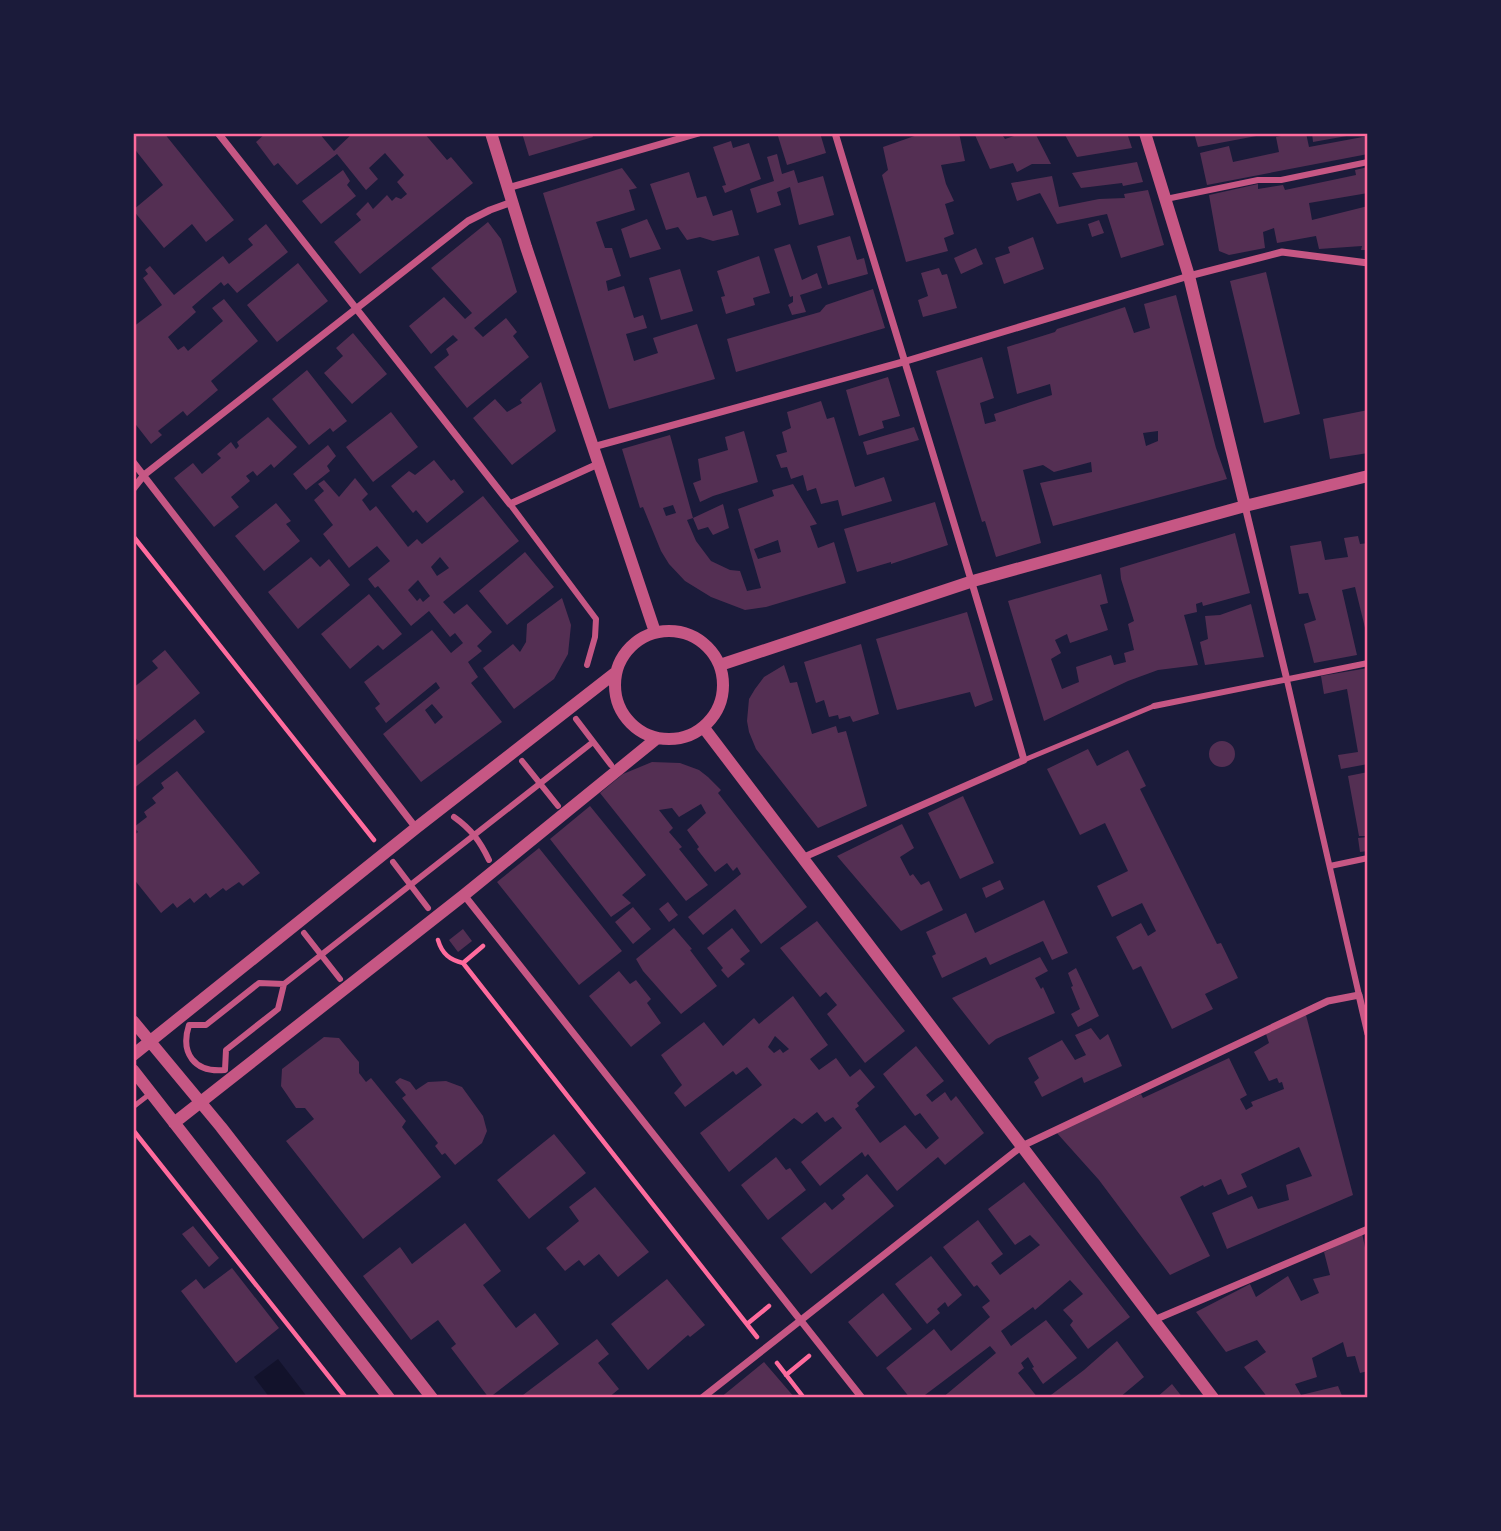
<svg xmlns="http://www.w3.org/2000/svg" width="1501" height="1531" viewBox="0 0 1501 1531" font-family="'Varela Round',sans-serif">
	<rect width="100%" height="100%" fill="#1b1b3a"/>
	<path fill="#12122b" d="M278 1359 308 1398H270L254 1377Z"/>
	<path fill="#542f53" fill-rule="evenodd" d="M133 133H164L234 220 206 242 192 224 164 248 133 210 163 185 133 147Z
		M266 133H319L334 151 353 133H424L447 160 451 157 473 183 360 274 334 242 361 220 356 214 368 202 373 209 387 195 392 201 396 197 401 199 407 194 397 182 404 175 385 153 369 168 378 179 366 190 337 154 297 185 278 163 274 166 256 142Z
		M522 133H591L593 137 529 156Z
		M777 133H820L826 153 787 165Z
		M923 133H959L965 161 941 165 946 184 954 201 945 204 954 234 944 238 948 251 906 262 882 175 888 170 883 147Z
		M979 133H1001L1005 139 1017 135 1035 133 1051 164H1032L1017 172 1013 163 990 169 975 135Z
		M1064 133H1127L1132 148 1077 157Z
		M1194 133H1267V134L1198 147Z
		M1294 133H1306L1309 147 1368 136V154L1207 185 1200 153 1229 146 1233 162 1279 152 1276 137Z
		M1312 133H1357L1358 134 1313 142Z
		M731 141 733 148 749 143 761 179 725 193 722 186 726 185 713 147Z
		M777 154 782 174 794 170 798 183 823 176 834 215 799 225 790 187 777 192 781 205 757 213 750 189 774 181 767 157Z
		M1137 162 1143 182 1123 186 1122 183 1081 188 1072 173Z
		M1368 167V193L1309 203 1312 220 1368 206V250H1361L1362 246 1319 249 1316 236 1277 243 1274 228 1263 232 1265 248 1229 255 1219 251 1209 195 1258 184V189L1283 185 1285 190 1356 175 1355 170Z
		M622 168 637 188 629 190 635 210 596 222 605 248H612L621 276 606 281 608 291 624 286 634 318 643 315 647 328 626 334 634 361 658 353 653 338 697 324 715 379 609 409 543 193Z
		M343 170 350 181 347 185 356 196 321 224 302 201Z
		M689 172 697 198 706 196 713 216 732 210 739 235 713 241 700 237 687 240 678 227 666 230 650 184Z
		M1052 176 1059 207 1099 199 1125 198 1124 194 1148 190 1164 245 1121 258 1107 214 1057 224 1040 193 1017 201 1011 183Z
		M647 219 661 249 630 258 621 229Z
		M1099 220 1104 233 1092 237 1088 224Z
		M488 222 501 239 517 292 474 328 483 337 506 318 517 332 513 336 529 357 467 408 434 367 449 355 446 349 458 340 453 335 431 354 409 326 444 297 465 319 472 313 431 268Z
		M266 224 288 252 237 293 228 283 224 286 221 282 192 307 196 312 168 337 178 350 184 346 188 351 223 321 212 308 224 299 258 341 211 381 218 390 187 416 183 411 158 431 162 435 151 444 133 421V327L162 305 143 278 148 274 145 270 150 266 174 295 223 256 229 264 253 245 248 239Z
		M850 236 857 260 864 258 868 274 828 285 817 246Z
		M1033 237 1044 269 1004 284 995 258 1010 253 1008 247Z
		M790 244 802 280 817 273 822 288 800 295 806 312 792 315 788 305 793 302V296L790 297 774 249Z
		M976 248 983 264 961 274 954 258Z
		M759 256 770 293 753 298 755 305 726 314 721 297 725 296 717 271Z
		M298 263 328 301 277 342 247 305Z
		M939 268 942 275 947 274 957 308 923 317 918 300 928 296 921 273Z
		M680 269 693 311 661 320 649 278Z
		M1266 272 1300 414 1264 423 1230 281Z
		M873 289 885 328 736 372 727 339 820 312 826 305Z
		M1176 295 1216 448 1227 479 1053 526 1040 483 1092 472 1091 462 1054 472 1043 465 1023 470 1041 543 996 557 985 521 982 522 936 371 982 357 994 398 980 403 985 424 996 421 994 414 1052 395 1050 384 1017 394 1007 347 1055 332 1057 329 1125 307 1134 333 1150 328 1144 304ZM1158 431V441L1146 446 1143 433Z
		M353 333 387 374 352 404 324 373 343 356 336 348Z
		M307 370 347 421 333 432 330 428 309 445 272 399Z
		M888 377 900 416 882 421 884 428 859 436 846 390Z
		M541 382 556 431 512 465 473 418 495 399 507 412 522 403 520 400Z
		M821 401 827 419 834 417 855 487 884 477 892 501 842 516 838 500 821 504 816 488 807 491 803 475 791 479 787 467 781 468 776 455 787 452 782 432 791 428 787 412Z
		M1368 410V453L1330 459 1323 419Z
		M391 412 418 447 373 482 346 447Z
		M268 417 297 447 274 468 271 464 257 476 253 471 246 476 250 481 231 497 239 507 214 527 174 478 193 463 202 474 221 458 217 454 231 442 236 449 239 446 237 442Z
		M914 427 919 440 867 455 863 442Z
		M744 431 758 482 713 496 700 502 693 483 701 480 698 459 728 450 725 437Z
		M670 435 693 518 723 504 729 528 713 535 708 527 698 530 693 518 687 520 696 541 711 561 730 570 740 571 747 591 761 588 738 509 774 496 772 490 793 484 817 524 810 526 818 548 834 542 846 583 766 607 745 610 711 597 685 581 669 564 661 551 643 507 640 508 622 449ZM673 505 676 513 666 516 663 508ZM778 540 781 552 758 559 754 549Z
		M328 445 336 456 327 466 330 471 306 490 293 474Z
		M434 460 451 481 454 479 464 492 427 523 416 510 413 513 391 486 409 471 415 475Z
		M355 478 368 494 362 500 370 511 376 506 408 547 417 539 422 544 483 496 519 541 443 602 454 614 467 604 492 632 477 646 482 651 468 662 478 677 471 683 502 722 421 782 383 734 440 688 436 682 386 723 375 708 380 704 364 682 432 630 451 653 463 643 455 633 450 637 429 611 411 626 378 586 375 588 368 579 390 561 377 546 349 568 323 534 333 525 314 500 324 491 318 484 324 480 339 497ZM440 557 449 568 437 576 431 567ZM418 580 430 596 423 602 420 598 417 601 408 590ZM432 704 443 717 435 724 425 710Z
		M935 502 948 545 891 564V562L857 572 844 529Z
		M276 503 291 521 286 524 300 541 264 571 235 536Z
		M1235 533 1250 593 1203 606 1202 602 1196 604 1197 612 1184 615 1198 665 1158 670 1128 681 1044 721 1008 601 1101 574 1108 603 1100 605 1108 630 1070 643 1067 634 1055 640 1061 653 1051 659 1062 689 1079 682 1076 667 1111 655 1114 665 1126 662 1124 653 1134 650 1128 624 1134 621 1121 579 1120 568Z
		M1358 536 1360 544 1368 543V640L1355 587 1342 590 1357 655 1314 663 1304 624 1316 620 1308 593 1299 594 1290 546 1321 541 1325 560 1348 557 1344 538Z
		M525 552 554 587 507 625 479 591Z
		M311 557 320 567 329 559 350 585 298 629 268 592Z
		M369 594 402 634 383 650 378 645 350 669 321 634Z
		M562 598 571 625 568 654 554 679 514 709 483 668 513 644 520 652 526 642 527 624Z
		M1251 604 1264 657 1205 665 1200 642 1208 639 1205 616 1220 615Z
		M967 612 993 700 975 707 970 692 897 710 876 639Z
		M861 644 879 714 853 722 850 716 839 719 838 715 829 717 824 700 816 703 804 662Z
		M165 650 200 693 139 742 133 735V688L158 668 152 661Z
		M784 665 790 683 797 682 812 734 836 726 838 733 846 731 867 806 818 828 756 749 749 732 747 721 749 699 755 689 764 677Z
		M1368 668V764L1341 769 1338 755 1358 752 1347 689 1324 694 1321 676Z
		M195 719 205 732 133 789V768Z
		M1209 754a13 13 0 1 1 26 0a13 13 0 1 1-26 0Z
		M1088 749 1097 766 1128 750 1146 786 1140 789 1217 944 1221 943 1238 978 1205 994 1213 1009 1172 1029 1141 966 1133 970 1116 937 1141 923 1148 936 1156 931 1142 903 1112 917 1097 886 1128 871 1105 823 1080 835 1047 769Z
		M652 762 680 763 699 770 708 777 721 790 718 793 807 907 761 944 735 909 703 935 688 917 741 874 737 867 733 871 727 863 715 872 697 849 699 847 687 830 706 813 701 804 679 817 672 808 659 810 673 828 669 832 682 847 679 849 708 885 686 901 600 793 623 774Z
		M177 771 260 873 243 886 239 882 226 891 223 888 210 898 206 893 194 903 190 898 177 908 173 903 161 913 133 878V836L138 832 134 827 147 817 144 812 156 803 152 798 164 788 161 783Z
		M1368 772V836H1359L1348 776Z
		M963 796 994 863 960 879 928 813Z
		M590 806 646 875 622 895 631 903 611 917 550 839Z
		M902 824 914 848 900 857 910 876 913 874 921 885 929 881 943 910 901 931 837 856Z
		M1368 837V851L1360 852 1358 838Z
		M539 848 622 951 579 985 497 882Z
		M1000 880 1004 889 986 898 982 888Z
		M1044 900 1068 953 1052 960 1043 941 990 965 986 957 942 978 932 956 936 954 926 932 966 913 975 933Z
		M668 902 678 915 669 922 659 909Z
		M633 907 651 929 633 944 615 922Z
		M817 921 905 1031 865 1063 827 1014 837 1005 826 992 820 997 780 948Z
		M674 928 692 949 690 950 717 986 681 1014 643 971 636 959Z
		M732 928 750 951 740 959 745 964 728 978 721 970 723 968 707 948Z
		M463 929 472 941 458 952 449 940Z
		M1040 957 1048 971 1035 978 1041 989 1043 987 1055 1013 996 1039 989 1045 952 998Z
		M1076 968 1099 1016 1078 1027 1071 1014 1080 1009 1071 987 1073 986 1068 973Z
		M619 971 630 984 636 980 651 999 647 1003 661 1023 631 1047 589 996Z
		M793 996 828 1045 810 1059 819 1070 836 1058 850 1077 860 1069 875 1087 857 1103 859 1106 855 1109 880 1143 905 1125 926 1149 939 1138 920 1113 915 1116 883 1074 916 1046 944 1081 926 1095 932 1102 945 1092 951 1101 956 1096 984 1133 945 1165 938 1157 897 1191 868 1154 865 1157 862 1152 820 1186 801 1162 842 1128 833 1117 825 1122 817 1112 802 1124 794 1118 729 1172 700 1133 762 1085 747 1067 736 1075 733 1071 685 1107 674 1093 682 1085 661 1055 704 1022 723 1046 754 1018 759 1024ZM775 1036 789 1049 783 1053 780 1049 774 1053 768 1047Z
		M1306 1015 1353 1195 1227 1249 1212 1213 1252 1196 1258 1209 1289 1200 1286 1185 1312 1176 1299 1147 1241 1174 1247 1187 1228 1195 1221 1179 1204 1187 1203 1185 1180 1197 1210 1256 1170 1275 1099 1180 1056 1132 1141 1094 1143 1098 1229 1058 1247 1095 1240 1099 1246 1110 1253 1106 1251 1102 1284 1089 1282 1082 1279 1083 1277 1078 1269 1081 1254 1052 1269 1043 1266 1034Z
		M1091 1028 1100 1040 1108 1034 1122 1066 1084 1083 1082 1077 1042 1097 1034 1082 1039 1078 1028 1058 1062 1040 1075 1060 1086 1055 1075 1035Z
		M324 1037 339 1038 359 1062V1073L366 1082 371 1078 406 1121 402 1127 441 1177 363 1239 286 1141 314 1119 305 1108H296L281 1086 282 1069Z
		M400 1078 410 1082 416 1090 428 1082 446 1081 462 1087 483 1116 487 1131 482 1143 455 1165 445 1153 442 1155 435 1146 438 1143 402 1098 406 1095 395 1082Z
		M554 1134 586 1173 529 1219 497 1180Z
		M776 1157 786 1170 790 1168 806 1190 768 1220 741 1185Z
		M867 1174 894 1206 811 1274 781 1238 825 1202 832 1210 845 1199 842 1195Z
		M1024 1182 1130 1317 1088 1349 1070 1325 1073 1321 1063 1310 1083 1294 1070 1280 1035 1310 1033 1307 1001 1331 1011 1346 1046 1320 1077 1358 1043 1384 1032 1368 1034 1367 1028 1357 1021 1363 1024 1368 1018 1373 1038 1398H942L996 1353 990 1346 921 1398H910L886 1368 934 1329 951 1351 990 1317 982 1307 990 1301 977 1285 974 1287 943 1247 978 1220 1003 1254 991 1263 1000 1275 1040 1245 1030 1235 1015 1245 988 1209Z
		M595 1187 649 1252 618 1277 599 1254 584 1266 579 1260 565 1271 546 1248 579 1221 569 1207Z
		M465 1223 501 1271 483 1285 516 1328 535 1313 559 1344 489 1398 451 1348 456 1344 438 1320 411 1340 363 1276 400 1247 412 1264Z
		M193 1226 219 1258 209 1267 182 1234Z
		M1362 1233 1368 1262V1371L1360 1373 1355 1356 1347 1357 1343 1342 1312 1358 1317 1377 1295 1384 1301 1395 1338 1386 1343 1398H1268L1244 1367 1266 1352 1257 1340 1226 1352 1196 1312 1250 1284 1256 1297 1288 1276 1301 1301 1319 1293 1313 1279 1330 1275 1324 1252Z
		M931 1256 962 1295 948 1307 945 1302 937 1309 940 1313 927 1324 895 1284Z
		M232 1268 279 1328 236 1363 181 1291 196 1279 204 1289Z
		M667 1279 705 1325 690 1337 688 1335 648 1370 611 1324Z
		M883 1293 912 1329 877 1357 848 1322Z
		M597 1339 609 1354 598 1363 619 1389 608 1398H525L523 1395Z
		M1117 1341 1144 1377 1119 1398H1047L1084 1370Z
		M764 1362 795 1398H720Z
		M1172 1384 1183 1398H1156Z"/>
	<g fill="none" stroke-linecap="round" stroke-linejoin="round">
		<path stroke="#ff6b9d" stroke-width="4.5" d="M133 536 374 840
			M438 940C442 954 450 960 463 963L757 1337
			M463 963 483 946
			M133 1130 346 1398
			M747 1324 769 1306
			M777 1363 804 1398
			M786 1375 809 1356"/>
		<path stroke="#c65784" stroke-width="5" d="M1024 760 1154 706
			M133 1107 151 1093"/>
		<path stroke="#c65784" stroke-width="6" d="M1166 199 1258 180H1281L1368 162
			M510 504 596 619 595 637 587 665
			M1286 676 1359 995
			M1154 706 1368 663
			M576 719 611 765
			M522 761 558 806
			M454 817C471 829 480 841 489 860
			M393 862 428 908
			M1330 866 1368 858
			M304 933 340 979
			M284 984 278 1009 226 1050 225 1070C194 1073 180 1053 189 1025H206L259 983 284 984 593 742"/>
		<path stroke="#c65784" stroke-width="7" d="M218 133 510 504 598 464
			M508 188 699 133
			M593 447 903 362 1189 276 1282 252 1368 263
			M133 462 416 828
			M133 489 144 475 468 221 490 210 512 202
			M1245 506 1286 676
			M802 858 1024 760C964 550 898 342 835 133
			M464 895 862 1398
			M1154 1320 1368 1229
			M702 1398 1022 1146 1328 1001 1359 995 1368 1034"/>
		<path stroke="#c65784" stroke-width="12" d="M491 133 526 247 655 632
			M1145 133 1189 276 1245 506
			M615 685a54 54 0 1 1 108 0a54 54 0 1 1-108 0Z
			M720 665 973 581 1245 506 1368 476
			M704 728 1213 1398
			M133 1021 221 1127 432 1398
			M133 1055 416 828 615 673
			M133 1070 389 1398
			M174 1123 464 895 656 739"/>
	</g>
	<rect width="1501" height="1531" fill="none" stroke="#1b1b3a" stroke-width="270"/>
	<rect x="135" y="135" width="1231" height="1261" fill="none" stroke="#ff6b9d" stroke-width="2.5"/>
</svg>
